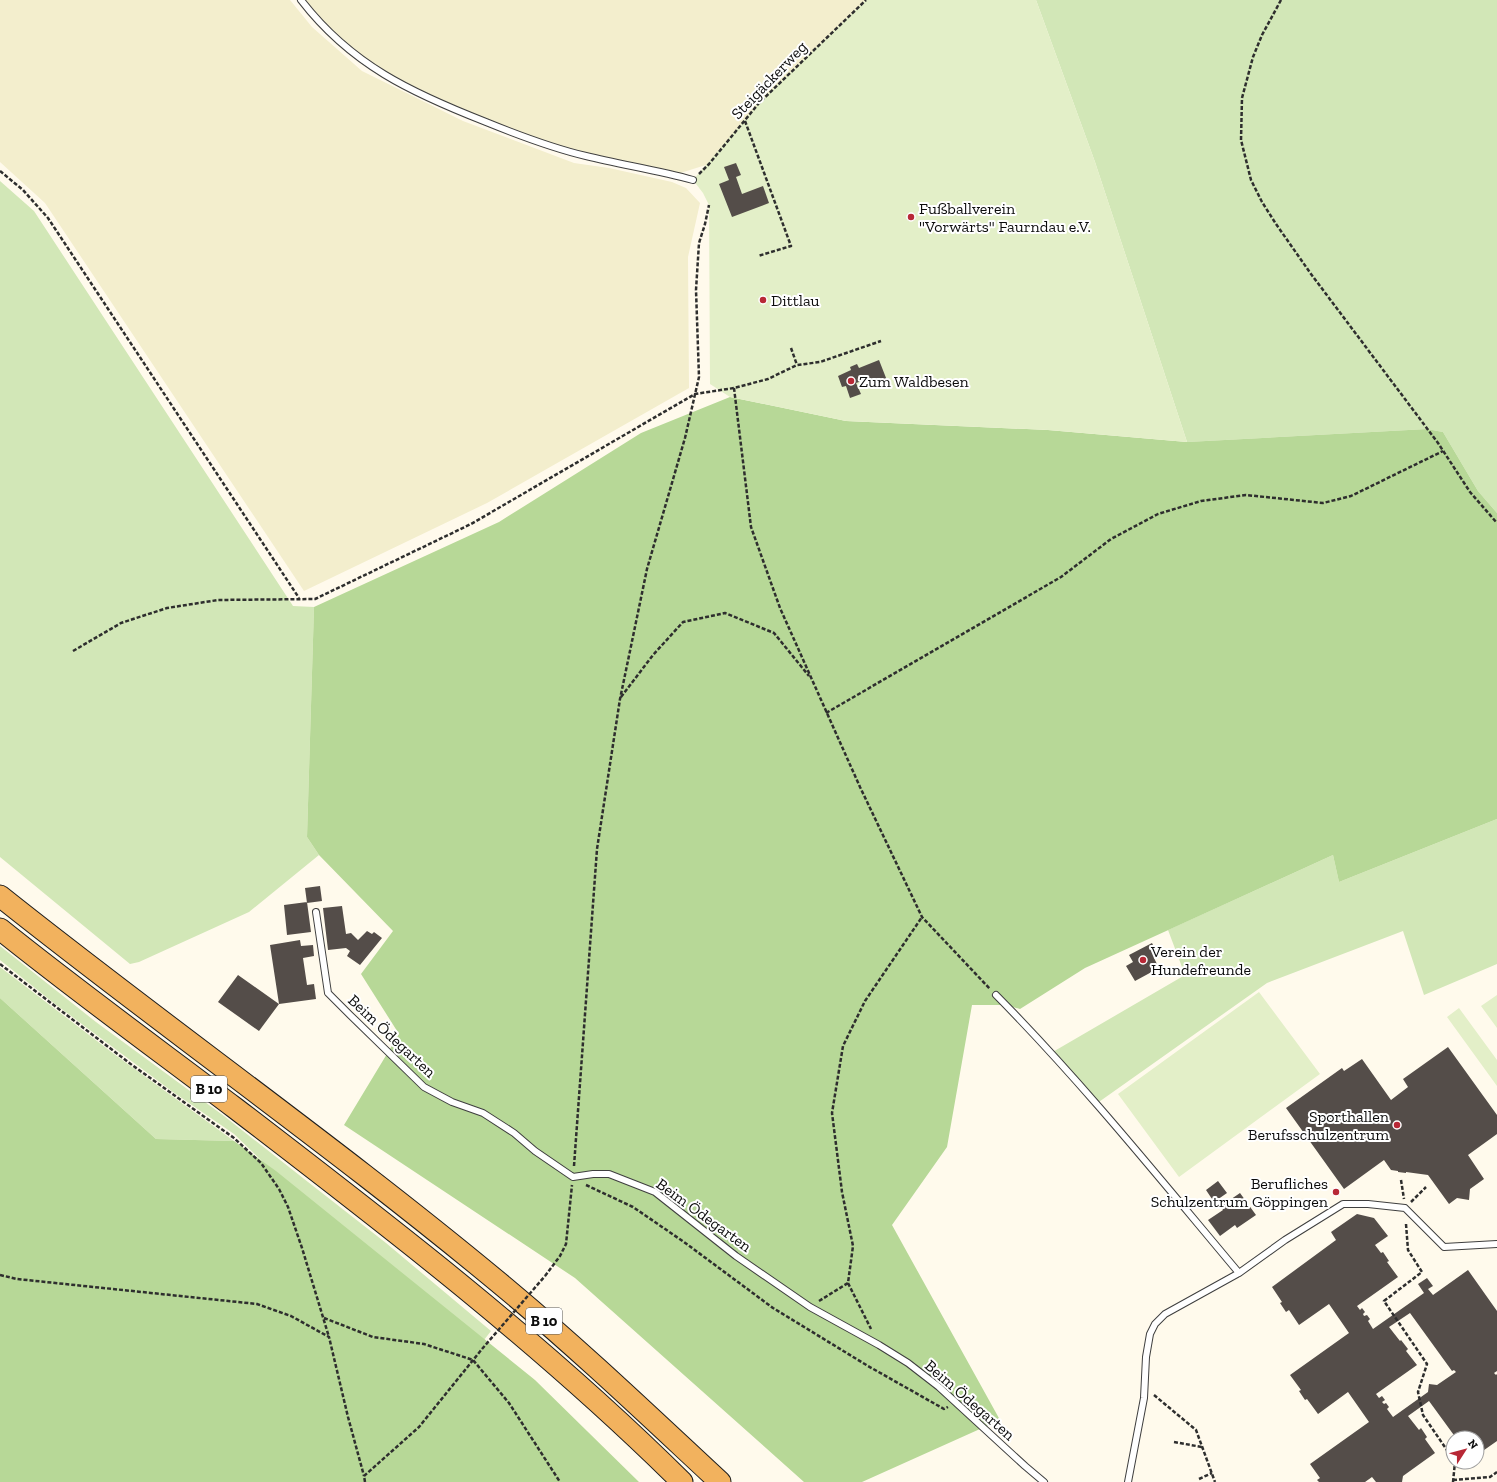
<svg xmlns="http://www.w3.org/2000/svg" width="1497" height="1482" viewBox="0 0 1497 1482" font-family="'Zilla Slab',serif">
	<rect width="100%" height="100%" fill="#fffaec"/>
	<path fill="#f3eecd" d="M0 0H290L312 27 362 71 463 121 574 163 609 168 672 182 686 188 700 203 688 257 689 388 487 503 304 591 45 203 0 162Z
		M301 0H866L759 103 709 164 674 175 610 161 515 134 399 84 340 43Z"/>
	<path fill="#d2e7b7" d="M1036 0H1497V513L1478 491 1443 432 1427 429 1187 442 1095 162Z
		M0 181 34 211 293 606 314 607 307 837 319 855 249 912 139 962 130 964 0 857Z
		M1497 819V964L1424 995 1403 931 1267 983 1096 1104 1051 1053 1185 975 1168 930 1333 855 1339 882Z
		M0 946 96 1022 224 1116 308 1182 386 1243 491 1331 484 1340 263 1162 234 1134 173 1092 55 1004 0 960Z
		M0 967 114 1054 234 1141 156 1139 0 998Z"/>
	<path fill="#b7d897" d="M730 397 846 421 1048 430 1187 442 1427 429 1443 432 1478 491 1497 513V819L1339 882 1333 855 1085 968 1020 1009 1006 1005H972L947 1147 892 1225 1000 1420 862 1482H804L575 1278 344 1125 399 1034 361 974 393 931 319 855 307 837 314 607 499 522 641 433Z
		M0 998 156 1139 234 1141 276 1171 535 1380 639 1482H0Z"/>
	<path fill="#e3efc8" d="M866 0H1036L1095 162 1187 442 1048 430 846 421 730 397 710 384 709 205 703 193 693 180 759 103Z
		M1259 992 1320 1074 1179 1177 1118 1094Z
		M1497 995V1028L1481 1006Z
		M1459 1008 1497 1060V1086L1447 1017Z"/>
	<path fill="#544d49" fill-rule="evenodd" d="M736 163 741 175 736 177 742 194 763 186 769 203 732 217 719 184 729 180 724 167Z
		M879 360 888 383 873 389 868 379 856 383 861 394 850 398 846 386 842 387 838 376 851 370 850 367 857 364 859 368Z
		M320 886 322 901 307 903 305 888Z
		M307 902 311 932 287 935 284 905Z
		M342 906 346 934 351 933 358 940 367 931 372 934 374 932 382 938 360 965 347 956 350 951 346 948 328 950 323 908Z
		M300 940 301 946 313 945 314 956 303 958 307 985 314 984 316 999 279 1004 270 945Z
		M1152 943 1158 955 1154 958 1159 968 1135 981 1126 966 1133 962 1129 955Z
		M238 975 279 1004 259 1031 218 1002Z
		M1448 1047 1497 1115V1134L1468 1155 1484 1179 1470 1189 1469 1200 1457 1198 1449 1204 1428 1175 1406 1172V1173L1398 1172V1171L1391 1170 1384 1160 1344 1189 1286 1108 1342 1068 1344 1071 1362 1059 1391 1100 1408 1087 1403 1079Z
		M1218 1181 1227 1193 1214 1202 1206 1190Z
		M1240 1193 1256 1215 1237 1228 1235 1225 1220 1236 1208 1220 1223 1210 1221 1206Z
		M1357 1214 1374 1218 1388 1236 1375 1245 1381 1253 1383 1252 1389 1261 1387 1262 1398 1277 1357 1306 1360 1310 1362 1308 1365 1312 1363 1314 1364 1316 1367 1315 1370 1319 1368 1321 1373 1329 1424 1293 1418 1284 1427 1278 1433 1286 1428 1289 1433 1295 1468 1270 1497 1311V1371L1494 1373 1496 1375 1497 1374V1441L1477 1455V1438H1456L1429 1401 1408 1416 1419 1430 1421 1428 1427 1437 1425 1439 1435 1453 1403 1476 1402 1482H1376L1372 1477 1365 1482H1319L1317 1480 1320 1478 1310 1464 1369 1422 1348 1392 1318 1414 1307 1399 1305 1400 1299 1391 1301 1390 1290 1375 1349 1333 1329 1304 1299 1325 1289 1310 1286 1312 1280 1303 1282 1302 1272 1287 1336 1240 1331 1232ZM1410 1313 1452 1371 1454 1370 1456 1372 1437 1385 1429 1384 1428 1392 1393 1417 1387 1409 1389 1407 1386 1403 1384 1404 1382 1402 1385 1400 1382 1396 1379 1398 1376 1394 1417 1365 1406 1351 1408 1349 1401 1340 1400 1341 1389 1327Z"/>
	<g fill="none" stroke-linecap="round" stroke-linejoin="round">
		<g stroke="#3f3f3f" stroke-width="8">
			<path id="service" d="M301 0C351 65 412 93 486 122 518 135 552 148 586 156 622 165 658 170 693 180
				M316 912 328 993 350 1015 424 1087 452 1102 483 1113 514 1133 535 1151 573 1177 593 1174H609L655 1192 736 1256 810 1307 879 1345 908 1363 939 1387 1025 1466 1044 1482
				M996 995C1082 1082 1160 1179 1239 1273
				M1128 1482 1144 1398 1146 1357 1150 1334 1155 1324 1165 1314 1239 1273 1285 1240 1343 1204H1368L1405 1208 1444 1247 1497 1244"/>
		</g>
		<g stroke="#1d1d1d" stroke-width="23">
			<path id="trunk" d="M0 896C168 1030 344 1153 509 1291 582 1352 650 1417 720 1482
				M0 929C77 991 157 1049 235 1108 389 1226 544 1345 682 1482"/>
		</g>
		<path stroke="#2e2e2e" stroke-width="2.5" stroke-dasharray="4 2" stroke-linecap="butt" d="M1281 0 1262 35 1253 57 1242 98 1241 140 1251 180 1262 202 1276 224 1311 274 1438 443 1470 492 1497 523
			M745 121 791 246 758 256
			M0 171 23 190 48 218 299 598
			M699 174 709 164 759 103 866 0
			M791 348 797 365
			M734 388 751 527 780 608 860 787 922 917 990 989
			M73 651 121 623 167 608 218 600 315 599 471 524 695 394 734 388 768 379 797 365 820 362 881 341
			M621 697 653 655 683 622 725 613 774 633 809 676
			M826 713 1061 577 1111 539 1158 514 1201 501 1246 495 1323 503 1351 496 1443 451
			M0 964 132 1065 234 1138 261 1163 279 1189 288 1207 302 1248 329 1337
			M574 1166 597 849 620 699 647 569 685 438 699 377 696 290 699 243 705 224 709 205
			M1401 1180 1404 1199
			M586 1185 633 1207 684 1242 773 1308 868 1366 944 1409 948 1407
			M1411 1202 1426 1187
			M1406 1224 1408 1250 1422 1272 1384 1301 1427 1364 1418 1392 1423 1415 1453 1459
			M0 1275 17 1279 257 1304 291 1316 329 1337 348 1417 364 1476
			M545 1276 560 1256 566 1244 572 1185
			M848 1283 871 1329
			M819 1301 848 1283 853 1246 842 1192 832 1113 843 1046 865 1001 922 917
			M324 1318 373 1337 424 1344 473 1360 509 1403 560 1482
			M1154 1395 1196 1430 1215 1482
			M1174 1442 1202 1447
			M1199 1479 1212 1473
			M1453 1480 1490 1477 1497 1472
			M365 1482 364 1476 419 1427 482 1349
			M1453 1482 1455 1462"/>
		<use href="#service" stroke="#fff" stroke-width="6"/>
		<use href="#trunk" stroke="#f2b25e" stroke-width="21"/>
		<path stroke="#2e2e2e" stroke-width="2.5" stroke-dasharray="4 2" stroke-linecap="butt" d="M482 1349 545 1276"/>
	</g>
	<g fill="#b82836" stroke="#fff" stroke-width="1.5">
		<circle cx="911" cy="217" r="4"/>
		<circle cx="763" cy="300" r="4"/>
		<circle cx="851" cy="381" r="4"/>
		<circle cx="1143" cy="960" r="4"/>
		<circle cx="1397" cy="1125" r="4"/>
		<circle cx="1336" cy="1192" r="4"/>
	</g>
	<g text-anchor="middle" dominant-baseline="central" stroke-width="4" stroke-linejoin="round" paint-order="stroke">
		<g fill="#fff" stroke="#555" stroke-width="1">
			<rect x="191" y="1076" width="36" height="26" rx="3"/>
			<rect x="526" y="1308" width="36" height="26" rx="3"/>
		</g>
		<g font-size="15" font-weight="bold" fill="#0c0c0c">
			<text x="209" y="1089">B 10</text>
			<text x="544" y="1321">B 10</text>
		</g>
		<g font-size="16" fill="#0c0c0c" stroke="#fff">
			<text transform="translate(769 80) rotate(-46)">Steigäckerweg</text>
			<text transform="translate(392 1036) rotate(43)">Beim Ödegarten</text>
			<text transform="translate(704 1215) rotate(36)">Beim Ödegarten</text>
			<text transform="translate(970 1400) rotate(41)">Beim Ödegarten</text>
		</g>
		<g font-size="16" fill="#0c0c0c" stroke="#fff" text-anchor="start">
			<text x="919" y="208">Fußballverein<tspan x="919" dy="18">"Vorwärts" Faurndau e.V.</tspan></text>
			<text x="771" y="300">Dittlau</text>
			<text x="859" y="381">Zum Waldbesen</text>
			<text x="1151" y="951">Verein der<tspan x="1151" dy="18">Hundefreunde</tspan></text>
			<text x="1389" y="1116" text-anchor="end">Sporthallen<tspan x="1389" dy="18">Berufsschulzentrum</tspan></text>
			<text x="1328" y="1183" text-anchor="end">Berufliches<tspan x="1328" dy="18">Schulzentrum Göppingen</tspan></text>
		</g>
	</g>
	<g transform="translate(1465 1450) rotate(54)"><circle r="19" fill="#ffffff" stroke="#9e9e9e"/>
	<path d="M0-3L7 15L0 10L-7 15Z" fill="#b82836"/>
	<text y="-6" font-size="11" font-weight="bold" text-anchor="middle" fill="#0c0c0c">N</text>
	</g>
</svg>
